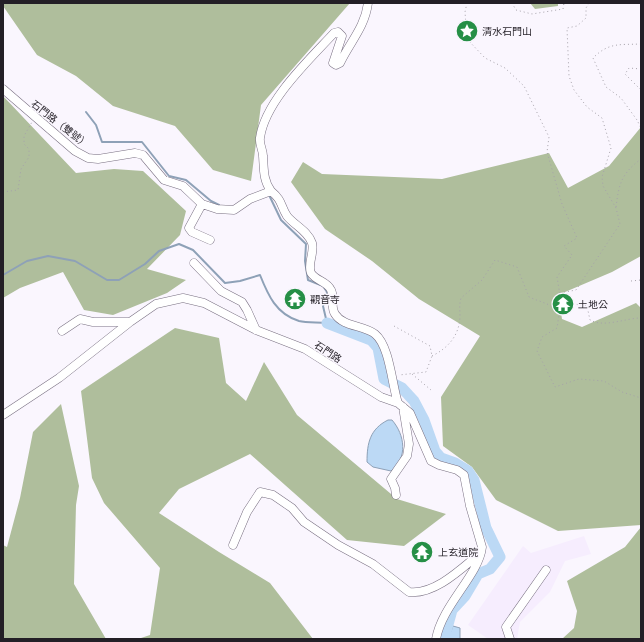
<svg xmlns="http://www.w3.org/2000/svg" width="644" height="642" viewBox="0 0 644 642" font-family="'DM Sans','Noto Sans TC',sans-serif">
	<rect width="100%" height="100%" fill="#faf6fe"/>
	<path fill="#f6edfe" d="M584 536 591 554 565 561 550 592 520 622 517 639H488L468 625 523 546 531 553Z"/>
	<path fill="#afbe9c" d="M3 3H350L261 105 251 181 213 170 175 126 113 106 76 76 37 55 3 6Z
		M530 3H558V6L535 9Z
		M3 96 76 173 114 169 143 171 186 211 180 235 147 269 186 280 167 293 113 315 84 310 63 272 20 288 3 298Z
		M641 127V256L612 272 558 295 562 319 582 327 636 303 641 308V525L558 531 496 500 472 467 443 446 441 397 480 336 419 299 372 261 325 229 291 182 303 162 322 174 442 179 549 153 568 188 609 166Z
		M175 328 219 338 226 383 246 401 264 362 297 415 397 499 446 514 404 546 347 540 250 454 179 489 159 513 219 552 270 583 313 639H138L150 635 160 568 104 503 92 478 81 391Z
		M61 404 79 486 76 505 74 584 106 639H3V545L7 547 20 498 33 432Z
		M641 527V639H562L574 628 577 611 567 581 625 547Z"/>
	<path fill="#bcd9f5" stroke="#8ea1b7" d="M388 420H392C405 435 408 458 391 471L373 467 367 462C367 443 370 429 388 420Z
		M453 626 460 628V639H448Z"/>
	<g fill="none" stroke-linecap="round" stroke-linejoin="round">
		<path stroke="#8ea1b7" stroke-width="2" d="M86 112 96 125 102 142H142L169 176 186 180 211 201 219 205
			M3 275 27 261 48 256 75 261 107 280H119L145 264 159 251 179 244 193 250 225 283 240 281 260 275C268 295 276 314 299 321 307 323 318 322 327 323L323 306 327 292 323 286 308 280 305 261 306 244 281 220 270 197"/>
		<path stroke="#bcd9f5" stroke-width="11" d="M327 323 371 340 378 348 384 379 402 388 414 401 424 420 435 451 441 458 455 463 468 471 474 480 486 528 500 557 490 569 478 574 465 596 452 610 444 639"/>
		<g stroke="#797082" stroke-width="9">
			<path id="minor" d="M3 89 75 151 88 158 98 159 135 153 143 155 164 180 183 186 202 204 217 209 234 210 250 199 271 191C283 201 280 205 287 216 294 225 308 231 312 243 315 252 307 264 311 273 316 281 327 281 331 290 335 298 330 306 335 314 343 327 364 325 375 334 390 346 392 386 398 403
				M271 191C263 180 264 169 263 156 263 150 259 144 260 138 265 101 309 60 334 33L338 32 342 36 333 63 336 65 340 63C350 42 365 27 368 3
				M202 204 189 228 192 232 210 240
				M194 263 221 291 242 302 247 310 256 330
				M62 331 80 319 93 322H130
				M3 415 59 378 130 322 156 304 183 298 204 303 256 330 305 349 381 397 398 403 410 413 431 461 439 465 457 470 464 475 470 506 482 547C479 575 442 605 436 639
				M396 495 395 488 391 479 407 456 409 444 403 407
				M233 545 247 512 260 492 273 495 292 508 304 522 338 545 373 564 409 592C434 595 460 570 478 555
				M510 639 506 627 546 570"/>
		</g>
		<path stroke="#a6a2aa" stroke-width="1" stroke-dasharray="1 3" stroke-linecap="butt" d="M467 3 465 12 467 39 485 58 505 68 524 86 549 137 547 152 562 204 577 238 564 246 572 255 557 277 561 301 557 328 542 337 537 351 555 387 579 379 604 381 622 392 641 398
			M512 3 516 10 532 14 563 9 564 3
			M610 3H613
			M641 44C620 45 609 42 593 58L606 87 621 98 637 120 641 128
			M641 69 629 68 625 74 641 90
			M3 192 18 190 21 169 29 157V149L24 144V136L32 122
			M616 207C619 184 621 174 641 159
			M631 281 641 280
			M560 293 576 290 620 224 616 208 603 186 602 177 611 148 602 118 587 107 574 90 569 76 567 28 577 26 586 18V8L589 3
			M561 302 587 306 590 320C604 328 626 318 641 318
			M394 326 430 346 432 356 426 372 399 375
			M432 356C448 348 459 336 460 317 460 310 459 305 461 298L482 280 495 260 517 267 529 297C540 302 549 303 558 311
			M412 374 431 390"/>
		<use href="#minor" stroke="#fff" stroke-width="8"/>
	</g>
	<defs>
		<g id="sight-disc" transform="scale(1.15)"><circle r="9.5" fill="#268f46" stroke="#faf6fe"/><path d="M0-6L1.8-2.2L6-1.7L2.9 1.2L3.7 5.4L0 3.3L-3.7 5.4L-2.9 1.2L-6-1.7L-1.8-2.2Z" fill="#fff"/></g>
		<g id="temple-disc" transform="scale(1.15)"><circle r="9.5" fill="#268f46" stroke="#faf6fe"/><path d="M0-6L5-2H3V0L6.5 2.5H4V6H1.5V3h-3V6H-4V2.5H-6.5L-3 0V-2H-5Z" fill="#fff"/></g>
	</defs>
	<g fill-rule="evenodd">
		<use href="#sight-disc" x="467" y="31"/>
		<use href="#temple-disc" x="295" y="299"/>
		<use href="#temple-disc" x="563" y="304"/>
		<use href="#temple-disc" x="422" y="552"/>
	</g>
	<g text-anchor="middle" dominant-baseline="central" stroke-width="3" stroke-linejoin="round" paint-order="stroke">
		<g font-size="10" fill="#231f26" stroke="#faf6fe" text-anchor="start">
			<text x="482" y="31">清水石門山</text>
			<text x="310" y="299">觀音寺</text>
			<text x="578" y="304">土地公</text>
			<text x="438" y="552">上玄道院</text>
		</g>
		<g font-size="10" fill="#231f26" stroke="#faf6fe">
			<text transform="translate(60 124) rotate(38)">石門路（雙號）</text>
			<text transform="translate(328 352) rotate(33)">石門路</text>
		</g>
	</g>
	<rect width="644" height="642" fill="none" stroke="#231f26" stroke-width="8"/>
</svg>
